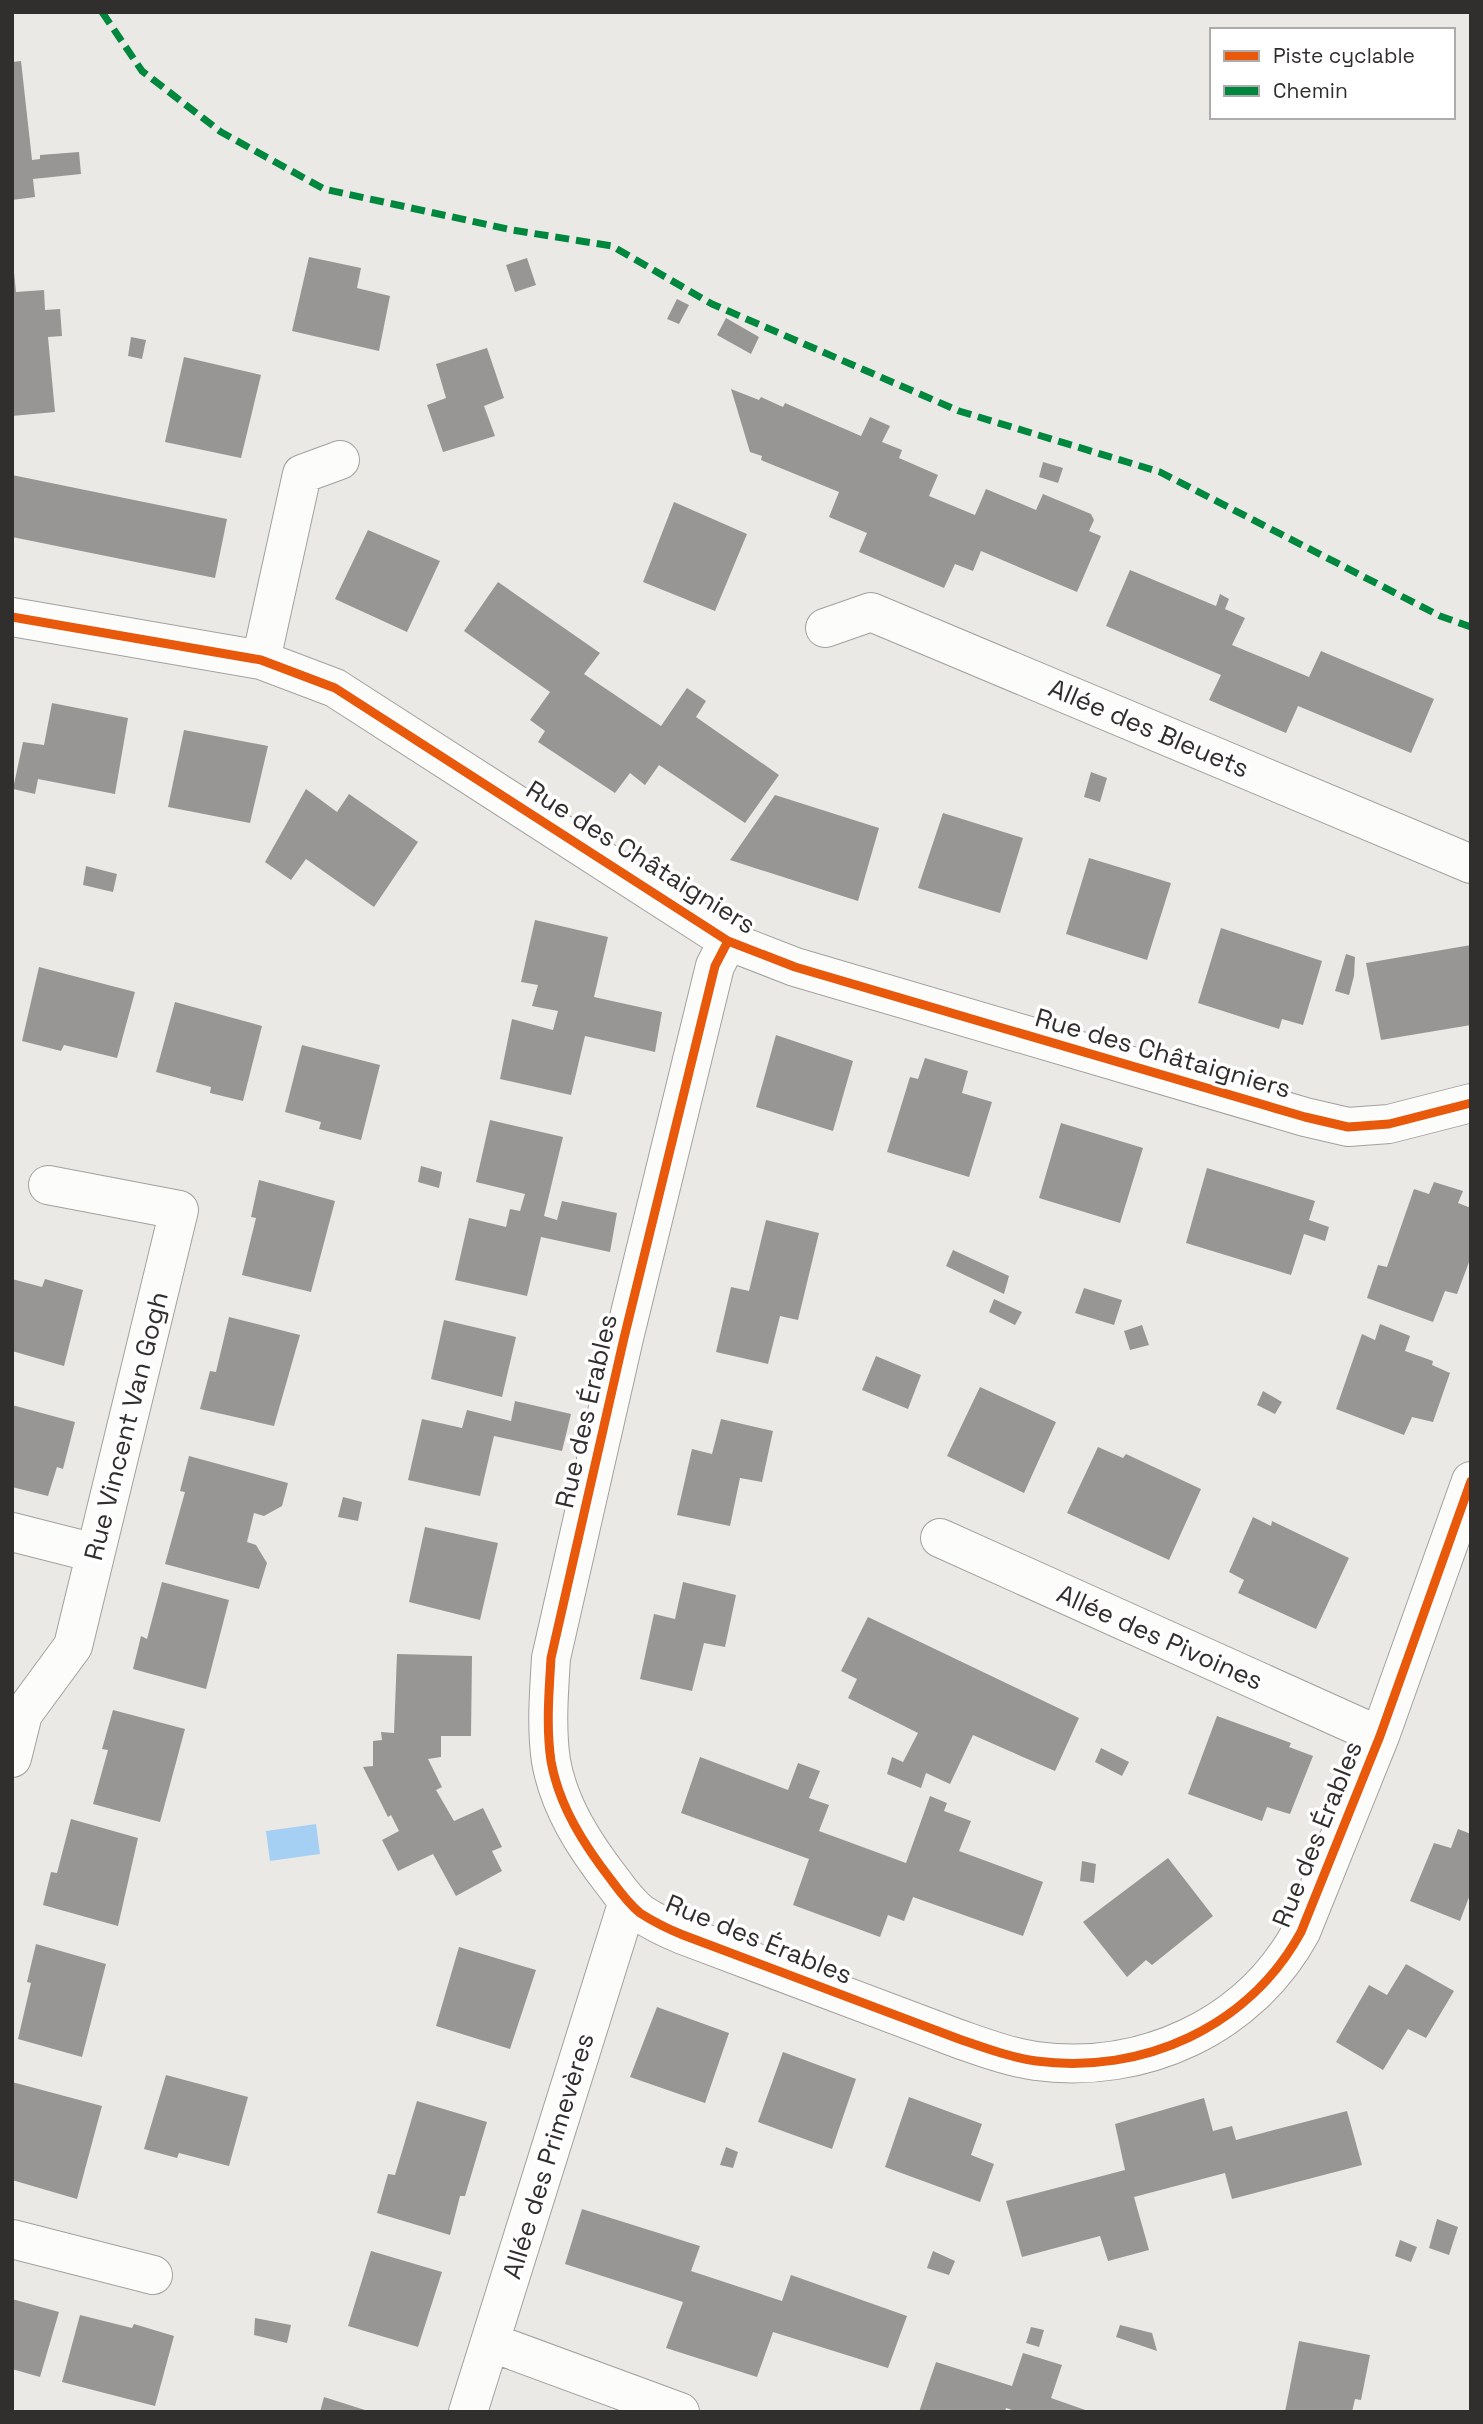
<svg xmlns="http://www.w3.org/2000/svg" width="1483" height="2424" viewBox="0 0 1483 2424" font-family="'Space Grotesk',sans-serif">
	<rect width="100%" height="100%" fill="#ebe9e6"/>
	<path fill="#a6d0f3" d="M316 1824 320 1854 270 1861 266 1831Z"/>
	<path fill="#989694" d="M21 61 32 160 40 159V155L79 152 81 174 33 179 35 197 12 200V62Z
		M309 257 361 268 357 288 390 296 379 351 292 331Z
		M527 258 536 285 515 292 506 265Z
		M12 272H14L16 292 44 290 45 310 60 309 62 336 48 337 55 412 12 416Z
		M677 299 689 305 679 324 667 319Z
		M726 318 759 337 751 354 717 335Z
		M131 337 146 340 142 359 128 356Z
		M487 348 504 398 484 406 495 436 443 452 427 405 446 398 436 364Z
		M184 357 261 375 241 458 165 442Z
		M731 389 759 400 761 397 783 407 785 403 861 436 870 417 890 426 882 442 902 450 899 458 938 475 929 496 975 515 986 489 1036 510 1043 494 1091 514 1094 520 1089 531 1101 536 1077 592 981 551 973 571 955 564 944 588 859 552 867 533 829 517 839 492 761 460 762 456 750 452Z
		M1043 462 1063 468 1058 483 1039 477Z
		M12 475 227 519 215 578 12 537Z
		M674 502 747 534 715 611 643 582Z
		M368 530 440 561 407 632 335 599Z
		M1130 570 1216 606 1220 594 1229 599 1225 609 1245 618 1232 645 1309 677 1321 651 1434 699 1411 753 1298 706 1286 733 1209 700 1221 675 1106 626Z
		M498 582 600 653 584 674 661 726 687 688 706 701 696 717 779 775 745 823 659 765 645 785 630 773 615 793 538 742 545 731 530 720 550 692 464 631Z
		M52 703 128 718 115 794 38 779 35 794 13 789 23 742 44 745Z
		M184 730 268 746 250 823 168 807Z
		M1091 772 1107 778 1100 802 1084 797Z
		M306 789 337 812 349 794 418 842 374 907 306 859 291 880 265 862Z
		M775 795 879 828 858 901 730 860Z
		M943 813 1023 838 1000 913 918 888Z
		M1089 858 1171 883 1147 960 1066 934Z
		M86 866 117 874 113 892 83 885Z
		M535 920 608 937 594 997 662 1012 655 1052 585 1036 571 1095 500 1079 512 1019 553 1030 558 1011 532 1006 538 985 521 982Z
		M1221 928 1322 961 1303 1025 1282 1019 1279 1029 1198 1003Z
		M1471 945V1025L1381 1040 1366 963Z
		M1346 954 1355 957 1354 976 1349 995 1335 991Z
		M39 967 135 992 117 1058 64 1045 61 1051 22 1041Z
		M175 1002 262 1026 243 1101 210 1093 211 1087 156 1072Z
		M776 1035 853 1061 833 1131 756 1107Z
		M302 1045 380 1065 361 1140 319 1129 321 1122 285 1112Z
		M925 1058 968 1071 962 1093 992 1102 969 1177 887 1152 910 1077 918 1079Z
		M490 1120 563 1137 544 1216 557 1220 562 1201 617 1213 610 1252 541 1237 527 1296 455 1280 469 1218 506 1227 510 1209 520 1211 525 1194 476 1182Z
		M1061 1123 1143 1148 1120 1223 1039 1198Z
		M421 1166 442 1172 439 1188 418 1182Z
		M1207 1168 1315 1201 1309 1220 1329 1227 1325 1241 1304 1234 1291 1275 1186 1243Z
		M259 1180 335 1201 311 1292 242 1275 256 1218 251 1217Z
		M1434 1182 1463 1191 1458 1203 1471 1208V1257L1457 1294 1445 1291 1433 1322 1367 1298 1378 1265 1387 1267 1414 1189 1429 1194Z
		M766 1220 819 1233 798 1320 780 1316 768 1364 716 1352 731 1287 749 1291Z
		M953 1250 1009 1276 1004 1294 946 1266Z
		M12 1279 42 1287 45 1279 83 1290 64 1366 12 1351Z
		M1084 1288 1122 1300 1114 1325 1075 1313Z
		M994 1299 1022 1312 1015 1325 989 1312Z
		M229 1317 300 1335 274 1426 200 1409 210 1371 216 1372Z
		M444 1320 516 1337 502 1397 431 1379Z
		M1380 1324 1410 1336 1405 1351 1433 1361 1432 1365 1450 1373 1433 1422 1412 1417 1404 1435 1336 1409 1362 1334 1375 1340Z
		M1142 1325 1149 1345 1130 1350 1124 1331Z
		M876 1356 921 1375 908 1409 862 1390Z
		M980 1387 1056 1422 1024 1493 947 1456Z
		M1263 1391 1282 1402 1275 1414 1257 1405Z
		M515 1401 571 1414 562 1451 494 1436 480 1496 408 1480 422 1419 462 1428 467 1410 511 1421Z
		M12 1405 75 1422 63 1469 57 1467 48 1496 12 1487Z
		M721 1419 773 1431 762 1482 740 1478 730 1526 677 1515 692 1449 712 1454Z
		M1098 1447 1123 1458 1126 1454 1201 1489 1169 1560 1067 1513Z
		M189 1456 288 1483 282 1506 264 1516 254 1513 247 1542 256 1545 267 1563 259 1589 165 1564 185 1492 180 1491Z
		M343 1497 362 1502 358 1521 338 1517Z
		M1253 1517 1271 1526 1272 1521 1349 1558 1316 1629 1238 1593 1244 1580 1229 1572Z
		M425 1527 498 1543 480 1620 409 1602Z
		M162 1582 229 1600 206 1689 133 1669 141 1636 147 1639Z
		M683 1582 736 1595 725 1647 704 1643 692 1691 640 1679 654 1614 675 1619Z
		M868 1617 1079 1718 1055 1771 973 1735 950 1784 926 1773 921 1788 887 1774 892 1757 903 1762 918 1733 848 1698 857 1679 841 1671Z
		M397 1654 472 1656 471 1736H441V1757L428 1759 442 1787 436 1790 454 1821 483 1808 502 1847 492 1851 502 1871 456 1896 433 1854 398 1871 382 1840 399 1831 391 1815 388 1817 363 1767 373 1766V1741L382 1740 381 1732 394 1733Z
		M113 1710 185 1729 160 1822 93 1804 108 1750 102 1749Z
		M1217 1716 1291 1743 1289 1747 1313 1756 1290 1814 1267 1807 1262 1821 1188 1794Z
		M1101 1748 1129 1762 1122 1776 1095 1762Z
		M700 1757 788 1790 798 1763 820 1771 809 1798 829 1805 819 1831 906 1863 930 1796 947 1803 944 1811 971 1821 959 1851 1043 1882 1023 1936 913 1897 904 1921 888 1915 880 1937 793 1905 809 1859 681 1813Z
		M71 1819 138 1838 118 1926 43 1905 51 1872 57 1873Z
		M1458 1829 1471 1834V1892L1460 1921 1410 1901 1434 1843 1451 1848Z
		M1168 1858 1213 1916 1152 1965 1146 1960 1127 1977 1083 1922Z
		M1082 1861 1096 1864 1094 1883 1080 1881Z
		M36 1944 106 1964 82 2057 18 2039 31 1983 27 1982Z
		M459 1947 536 1970 510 2049 436 2026Z
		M1406 1964 1454 1991 1426 2038 1408 2029 1383 2070 1336 2042 1369 1985 1387 1995Z
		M657 2007 729 2033 705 2103 630 2077Z
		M783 2052 856 2079 832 2149 758 2122Z
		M166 2075 248 2097 229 2166 179 2153 177 2158 144 2149Z
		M12 2082 102 2106 77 2199 12 2180Z
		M909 2097 982 2124 971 2155 994 2164 980 2202 885 2167Z
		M1204 2098 1213 2131 1232 2126 1236 2140 1347 2111 1362 2165 1232 2199 1225 2173 1134 2197 1149 2250 1108 2261 1100 2236 1022 2257 1006 2201 1125 2170 1115 2124Z
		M417 2101 487 2122 465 2196H460L450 2235 377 2213 388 2174 395 2175Z
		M726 2147 738 2152 733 2168 720 2165Z
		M582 2209 700 2246 691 2271 782 2301 791 2275 907 2316 888 2368 773 2332 757 2377 666 2348 683 2302 565 2264Z
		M1437 2219 1458 2227 1449 2255 1429 2248Z
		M1400 2240 1417 2247 1411 2262 1395 2256Z
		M371 2251 442 2272 418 2347 348 2326Z
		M933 2251 955 2261 949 2275 927 2268Z
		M12 2299 59 2312 40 2377 12 2369Z
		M80 2315 132 2328 134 2324 174 2336 155 2406 62 2382Z
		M255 2318 291 2325 287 2343 254 2335Z
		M1120 2325 1152 2333 1157 2351 1116 2337Z
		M1031 2327 1044 2330 1039 2347 1026 2343Z
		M1299 2341 1370 2355 1361 2400 1355 2399 1352 2412H1285Z
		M1023 2353 1062 2365 1051 2398 1091 2412H1018L1006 2408 1005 2412H919L936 2362 1012 2386Z
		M324 2397 368 2411V2412H320Z"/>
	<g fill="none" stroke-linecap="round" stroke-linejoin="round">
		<g stroke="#a2a19f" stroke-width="40">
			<path id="minor" d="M12 617 261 660 335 688 728 941 795 967 1305 1117 1348 1127 1389 1124 1471 1103
				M825 628 871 612 1471 864
				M261 660 302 474 340 460
				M728 941 715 966 624 1338 551 1658C549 1692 546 1727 551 1761 559 1806 584 1845 612 1881 620 1892 629 1904 640 1913 654 1922 668 1929 683 1935L959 2039C985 2048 1009 2057 1036 2061 1143 2075 1249 2027 1301 1932L1380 1736 1471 1481
				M12 1532 95 1553
				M940 1538 1380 1736
				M12 1758 23 1714 73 1646 179 1210 48 1185
				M12 2239 153 2275
				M490 2342 680 2412
				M468 2412 628 1901"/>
		</g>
		<use href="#minor" stroke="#fcfcfb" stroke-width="38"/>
		<path stroke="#00873e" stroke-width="7" stroke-dasharray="14 7" stroke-linecap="butt" d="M102 12 142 71 221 132 324 189 512 230 612 246 712 304 959 411 1160 472 1440 616 1471 627"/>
		<g stroke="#fff" stroke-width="13">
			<path id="cycleway" d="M12 617 261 660 335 688 728 941 795 967 1305 1117 1348 1127 1389 1124 1471 1103
				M728 941 715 966 624 1338 551 1658C549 1692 546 1727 551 1761 559 1806 584 1845 612 1881 620 1892 629 1904 640 1913 654 1922 668 1929 683 1935L959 2039C985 2048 1009 2057 1036 2061 1143 2075 1249 2027 1301 1932L1380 1736 1471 1481"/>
		</g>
		<use href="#cycleway" stroke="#e8590c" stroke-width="9"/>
	</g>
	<g text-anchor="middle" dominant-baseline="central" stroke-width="7" stroke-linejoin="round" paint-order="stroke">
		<g font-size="26" fill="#312f2d" stroke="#fff">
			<text transform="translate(1149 728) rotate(23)">Allée des Bleuets</text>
			<text transform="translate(641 857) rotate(32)">Rue des Châtaigniers</text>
			<text transform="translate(1163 1053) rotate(16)">Rue des Châtaigniers</text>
			<text transform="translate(586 1411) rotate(-77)">Rue des Érables</text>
			<text transform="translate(126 1426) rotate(-76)">Rue Vincent Van Gogh</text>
			<text transform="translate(1160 1637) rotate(24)">Allée des Pivoines</text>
			<text transform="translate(1317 1834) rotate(-68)">Rue des Érables</text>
			<text transform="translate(759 1939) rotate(22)">Rue des Érables</text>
			<text transform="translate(548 2156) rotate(-73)">Allée des Primevères</text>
		</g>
	</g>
	<rect width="1483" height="2424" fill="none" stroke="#312f2d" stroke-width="28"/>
	<rect x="1210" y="28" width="245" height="91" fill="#ffffff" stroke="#adacab" stroke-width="2"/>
	<rect x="1224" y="51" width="35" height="10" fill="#e8590c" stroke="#adacab" stroke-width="2"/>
	<text x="1273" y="63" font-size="21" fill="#312f2d">Piste cyclable</text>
	<rect x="1224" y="86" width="35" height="10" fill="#00873e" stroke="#adacab" stroke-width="2"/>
	<text x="1273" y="98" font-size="21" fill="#312f2d">Chemin</text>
</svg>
